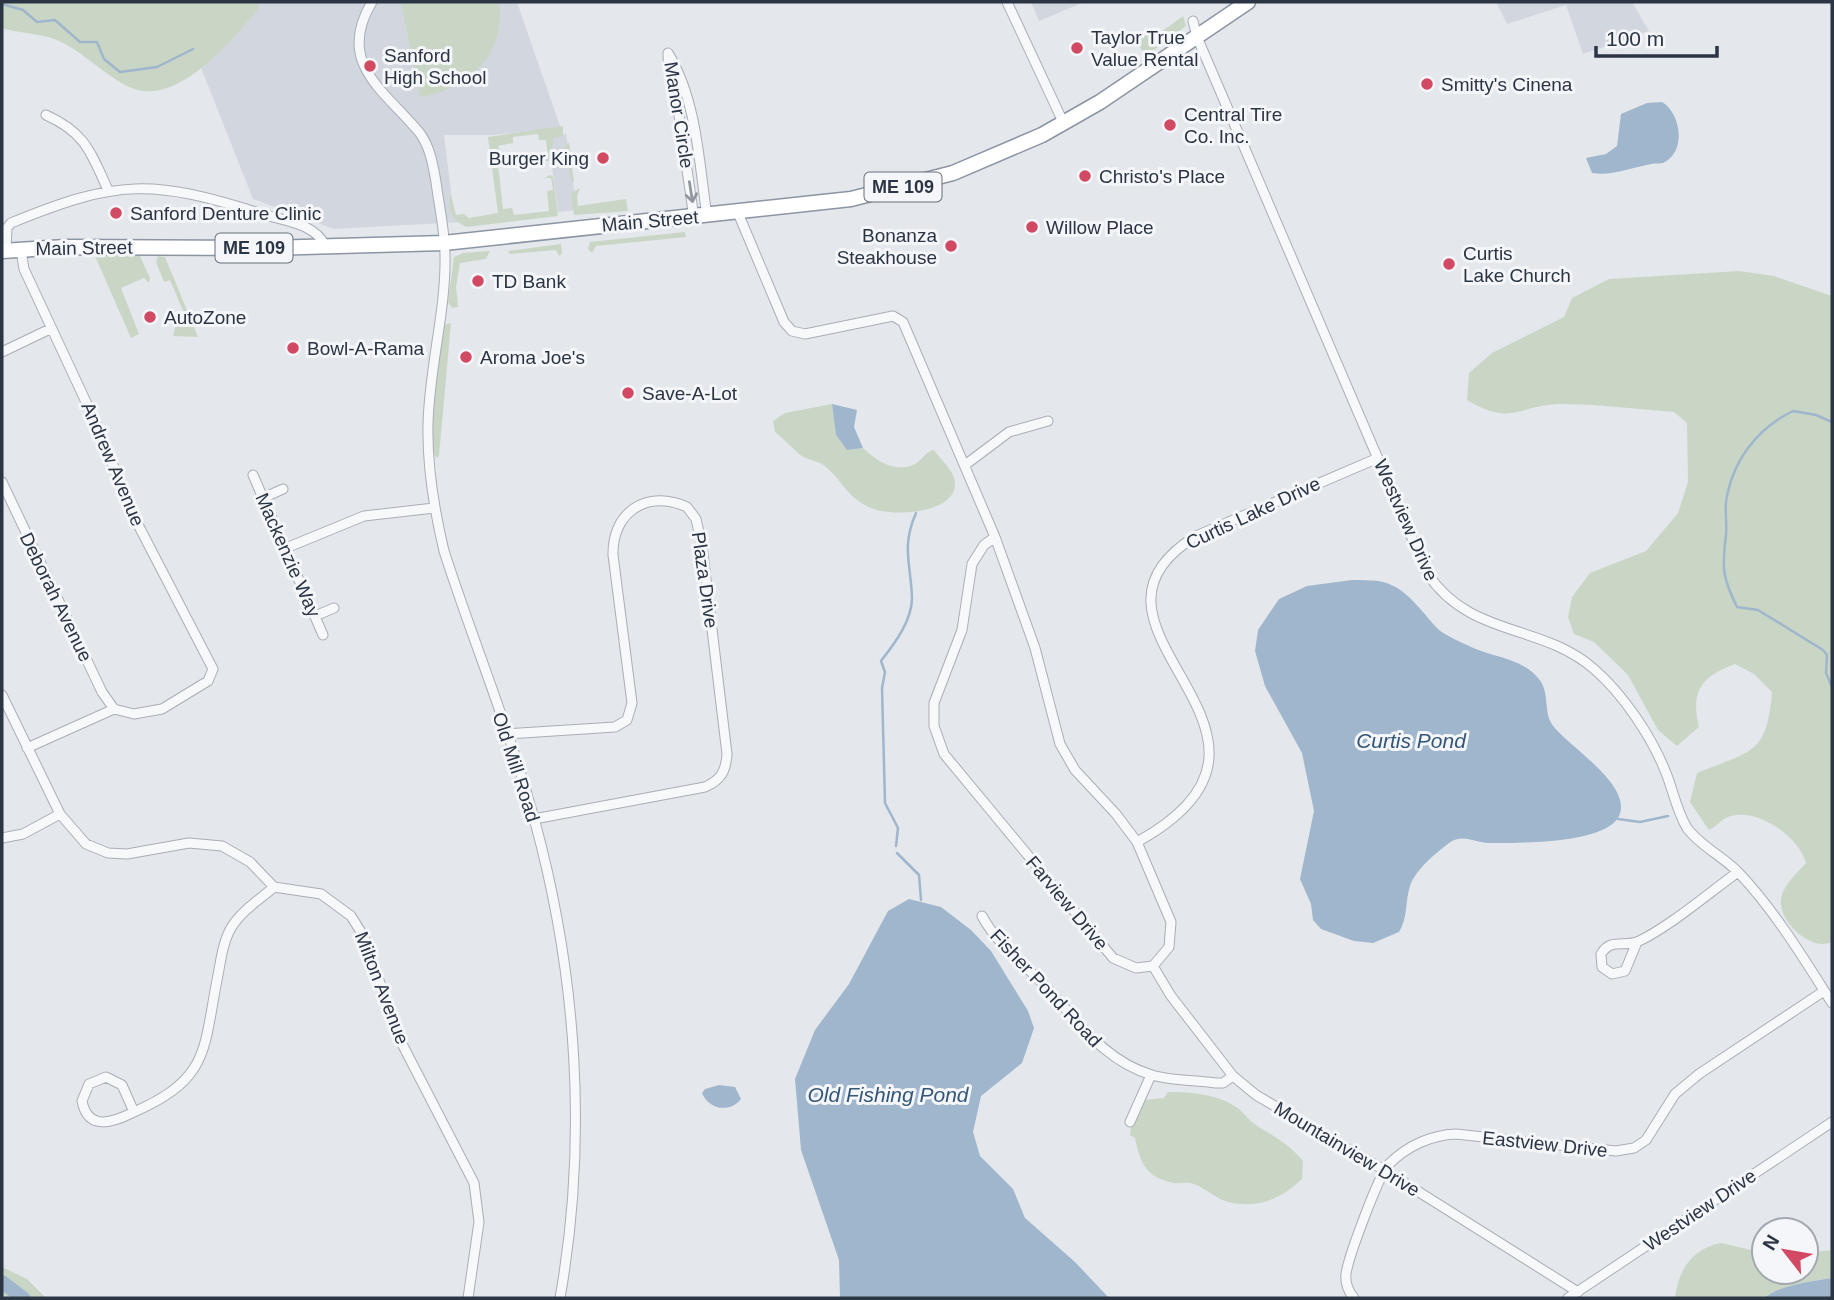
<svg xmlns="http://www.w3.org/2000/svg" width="1834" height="1300" viewBox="0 0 1834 1300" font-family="Arial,sans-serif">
	<rect width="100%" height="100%" fill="#e4e7ec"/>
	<path fill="#d2d6de" d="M175 2H517L563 135 566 133 577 210 558 212 547 130 492 135H444L454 216 461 222 334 229 253 199Z
		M1031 2H1082V3L1039 21Z
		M1496 2H1632L1649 31 1583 54 1566 5 1507 24Z"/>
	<path fill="#cad6c5" d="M2 2H258L259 8C231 41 174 113 125 85 101 72 82 51 57 40 42 34 21 33 5 29L2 27Z
		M401 2H499C506 54 469 90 420 97Z
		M1183 16 1186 26 1145 57 1137 41 1147 34 1157 35Z
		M563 126V136L554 138 549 161H541L548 158 546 140H539L538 134 513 137V143L498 146 501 152 498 164 503 209 512 208 514 215 549 211 547 191 553 190 551 178H544L550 175 553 177 558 216 467 227C453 222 446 208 451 195L456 215 464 214 469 218 498 213 488 137Z
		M569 142 574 182H572L564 148Z
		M580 188 577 196 578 206 626 199 628 211 574 215 571 193Z
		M685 232 686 237 596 246 592 253 588 249 590 242Z
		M561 244 562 253 559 256 556 250 510 254 508 251Z
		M490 251 486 259 460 263 456 287 458 307 452 308 448 302 454 257 463 253Z
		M95 256H140L150 278 149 283 144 278 121 288 139 334 131 338Z
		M158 256 165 257 198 337 173 336 178 316 184 313 170 280 164 282 156 262Z
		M1739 271 1774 276 1832 296V942C1811 952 1778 921 1781 899 1783 885 1797 873 1806 863 1799 838 1763 812 1737 815 1722 816 1720 825 1709 830L1690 802 1697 773C1750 751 1767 756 1772 692L1754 674 1735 664C1702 676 1690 691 1699 727L1677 746 1658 730 1628 675 1594 642 1574 634 1568 617 1572 597 1590 573 1646 551 1678 513 1688 482 1687 423 1674 412C1636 409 1598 404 1560 404 1518 405 1512 427 1467 400L1469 373 1492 353 1564 317 1572 298 1609 279Z
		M451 323 439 456 437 458 433 453V410L442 331 444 325Z
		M832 404 836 435 847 450 863 448C877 461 896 474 915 464 923 459 925 452 934 450 942 462 956 471 955 486 952 514 891 517 871 508 844 496 841 477 823 465 816 460 806 460 799 454 791 447 784 439 775 432L773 421 785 413Z
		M1168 1092C1191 1092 1217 1094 1236 1107 1244 1112 1249 1121 1256 1125 1275 1137 1289 1144 1303 1161L1302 1179C1281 1199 1258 1209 1228 1202 1217 1199 1206 1189 1194 1184 1187 1181 1180 1184 1173 1183 1146 1177 1140 1163 1135 1138L1130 1135 1132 1121 1144 1100 1164 1098Z
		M1721 1243 1764 1253V1272H1806V1253L1832 1250V1278C1809 1282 1783 1284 1764 1298H1675C1678 1270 1693 1248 1721 1243Z
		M2 1267 27 1279 46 1298H5L2 1295Z"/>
	<path fill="#9fb6cc" d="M1662 102C1681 113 1687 152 1663 163 1659 164 1655 163 1651 164 1629 168 1614 176 1592 173L1586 158 1606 154 1617 146 1621 114 1647 103Z
		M832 404 857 410 854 427 863 448 847 450 836 435Z
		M1352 580C1361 580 1370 580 1378 581 1406 585 1421 612 1439 630 1447 636 1458 641 1467 645 1489 657 1521 657 1538 678 1551 692 1542 713 1554 727 1571 748 1633 786 1619 816 1606 844 1518 843 1489 843 1475 843 1463 833 1449 843 1436 853 1415 870 1410 886 1405 901 1408 918 1399 932L1373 943 1354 941 1321 929 1313 920 1311 904 1300 879 1314 811 1302 753 1265 686 1255 651 1258 630 1279 599 1307 586Z
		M909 899 941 907 971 930 991 951 1028 1011 1034 1028 1022 1063 981 1096 973 1132 980 1156 1013 1189 1025 1218 1075 1262 1109 1298H840L839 1260 801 1150 795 1079 815 1030 849 984 888 911Z
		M719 1085 735 1087 741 1099C730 1113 709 1110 702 1093L705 1089Z
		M1832 1278V1298H1764C1783 1284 1809 1282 1832 1278Z"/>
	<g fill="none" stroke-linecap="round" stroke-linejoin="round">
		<path stroke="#9fb6cc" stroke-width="2.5" d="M2 4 23 10 37 22 55 20 80 42H97L104 59 120 72 157 67 193 49
			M1832 422 1816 415 1793 411C1756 429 1732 462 1726 502 1725 513 1727 524 1726 535 1722 567 1722 577 1737 607L1758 610 1823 650 1827 655 1826 673 1832 687
			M1618 819 1640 822 1668 816
			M896 846 898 828 885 803 882 688 885 672 881 661C894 644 912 621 912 598 911 564 901 547 916 513
			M897 853 919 875 921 900"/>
		<path stroke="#9fb6cc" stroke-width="14" d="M2 1282 23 1298"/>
		<g stroke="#a9aeb6" stroke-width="11">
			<path id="minor" d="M372 2C335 63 385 91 419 132 430 146 433 165 436 182 439 206 445 231 445 256 446 312 429 368 428 425 427 468 434 509 444 551 473 641 510 730 535 822 577 976 588 1140 560 1298
				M1007 2 1064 124
				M1193 21 1197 37 1427 573C1470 638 1542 623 1594 669 1623 694 1652 737 1666 773 1673 790 1677 812 1687 828 1700 846 1724 857 1739 873 1775 911 1804 959 1832 1003
				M668 53C697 100 699 163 707 216
				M668 55 669 75 678 108 694 218
				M46 115C86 133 91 153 108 190
				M738 213 784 322 792 331 805 334 893 316 903 322 995 537 1035 648 1060 744 1075 770 1116 814 1137 842 1171 922 1169 947 1153 966 1136 968 1113 958 944 754 934 726V703L962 630 972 564 984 545 995 537
				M21 250 24 269 100 432 132 513 213 669 208 681 162 709 134 714 114 709 27 748
				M6 251 7 228 11 223C118 179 152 179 262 214 285 221 315 223 326 247
				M2 352 50 329
				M965 465 1009 432 1048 421
				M253 475 323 635
				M2 482 102 692 114 709
				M263 498 283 489
				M286 548 364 516 434 508
				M315 616 334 608
				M2 695 60 814 86 844 108 853 127 854 189 843 222 846 250 862 274 887 321 894 351 916 364 937 399 1038 474 1183 479 1222 468 1298
				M506 734 615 727 627 720 632 703 613 555C612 512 647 489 687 507L696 519 702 546 727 754C726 771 721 780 705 787L534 819
				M2 838 23 834 60 814
				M1137 842C1335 733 1046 628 1196 536L1378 458
				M982 916C999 947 1023 962 1046 987 1078 1021 1104 1061 1152 1075 1172 1081 1195 1080 1216 1083H1223L1233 1076
				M1637 942 1625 971 1612 974 1602 967 1601 954C1611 937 1625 948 1639 941 1669 927 1710 892 1738 872
				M1153 966 1171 996 1233 1076 1256 1095 1384 1170 1578 1292
				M106 1077 122 1085 134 1112C114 1122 88 1132 82 1101L89 1084Z
				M134 1112C211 1078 203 1049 218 975 221 959 223 942 231 928 241 911 259 900 274 887
				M1130 1122 1151 1075
				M1354 1298C1348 1291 1345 1283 1346 1274 1348 1258 1379 1174 1389 1164 1407 1146 1431 1135 1456 1134L1616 1151 1634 1148 1646 1140 1675 1094 1699 1074 1824 991
				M1568 1298 1832 1122"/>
		</g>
		<g stroke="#8b95a3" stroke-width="17">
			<path id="highway" d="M2 251 65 247 268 248 444 243 851 199 953 173 1042 135 1100 102 1248 2"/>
		</g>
		<use href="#minor" stroke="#f7f8fa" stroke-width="9"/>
		<use href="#highway" stroke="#fff" stroke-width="14"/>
	</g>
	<defs><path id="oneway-shaft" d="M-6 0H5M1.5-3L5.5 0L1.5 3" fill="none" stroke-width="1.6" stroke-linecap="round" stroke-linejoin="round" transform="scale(1.75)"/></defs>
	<use stroke="#91969f" href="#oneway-shaft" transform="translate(691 192) rotate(81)"/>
	<g fill="#d14962" stroke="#f4f6f9" stroke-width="2.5">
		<circle cx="1077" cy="48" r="7"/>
		<circle cx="370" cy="66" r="7"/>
		<circle cx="1427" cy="84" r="7"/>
		<circle cx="1170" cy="125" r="7"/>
		<circle cx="603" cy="158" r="7"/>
		<circle cx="1085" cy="176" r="7"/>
		<circle cx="116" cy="213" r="7"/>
		<circle cx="1032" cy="227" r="7"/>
		<circle cx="951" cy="246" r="7"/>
		<circle cx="1449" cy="264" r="7"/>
		<circle cx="478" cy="281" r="7"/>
		<circle cx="150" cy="317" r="7"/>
		<circle cx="293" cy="348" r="7"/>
		<circle cx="466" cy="357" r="7"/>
		<circle cx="628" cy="393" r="7"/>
	</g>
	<g text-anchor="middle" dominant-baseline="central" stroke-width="6" stroke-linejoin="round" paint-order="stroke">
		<g fill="#f4f6f9" stroke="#676f7a" stroke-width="2">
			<rect x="864.5" y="172.5" width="77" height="29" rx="5"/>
			<rect x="215.5" y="233.5" width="77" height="29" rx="5"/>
		</g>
		<g font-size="18" font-weight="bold" fill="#2b3544">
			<text x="903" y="187">ME 109</text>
			<text x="254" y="248">ME 109</text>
		</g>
		<g font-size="19" fill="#2b3544" stroke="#f4f6f9" text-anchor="start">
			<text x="1091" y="37">Taylor True<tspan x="1091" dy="22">Value Rental</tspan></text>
			<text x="384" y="55">Sanford<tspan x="384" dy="22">High School</tspan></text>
			<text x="1441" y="84">Smitty's Cinena</text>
			<text x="1184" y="114">Central Tire<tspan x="1184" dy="22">Co. Inc.</tspan></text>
			<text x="589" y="158" text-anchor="end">Burger King</text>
			<text x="1099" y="176">Christo's Place</text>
			<text x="130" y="213">Sanford Denture Clinic</text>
			<text x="1046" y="227">Willow Place</text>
			<text x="937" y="235" text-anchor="end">Bonanza<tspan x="937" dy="22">Steakhouse</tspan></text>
			<text x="1463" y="253">Curtis<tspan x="1463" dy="22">Lake Church</tspan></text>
			<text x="492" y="281">TD Bank</text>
			<text x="164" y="317">AutoZone</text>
			<text x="307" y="348">Bowl-A-Rama</text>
			<text x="480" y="357">Aroma Joe's</text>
			<text x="642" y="393">Save-A-Lot</text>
		</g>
		<g font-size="19" fill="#2b3544" stroke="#f4f6f9">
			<text transform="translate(679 115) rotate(81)">Manor Circle</text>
			<text transform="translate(650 221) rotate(-5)">Main Street</text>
			<text transform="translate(84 248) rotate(-1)">Main Street</text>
			<text transform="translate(113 464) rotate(67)">Andrew Avenue</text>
			<text transform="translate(1253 513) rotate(-25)">Curtis Lake Drive</text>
			<text transform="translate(1406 520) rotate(66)">Westview Drive</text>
			<text transform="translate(288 555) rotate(66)">Mackenzie Way</text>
			<text transform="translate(705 580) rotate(82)">Plaza Drive</text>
			<text transform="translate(56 597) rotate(64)">Deborah Avenue</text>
			<text transform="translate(516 767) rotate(72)">Old Mill Road</text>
			<text transform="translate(1067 903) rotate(50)">Farview Drive</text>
			<text transform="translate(382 988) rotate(69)">Milton Avenue</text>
			<text transform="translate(1046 988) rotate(47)">Fisher Pond Road</text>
			<text transform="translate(1545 1144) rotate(6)">Eastview Drive</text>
			<text transform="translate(1347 1149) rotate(31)">Mountainview Drive</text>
			<text transform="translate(1700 1210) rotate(-34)">Westview Drive</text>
		</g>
		<g font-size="21" font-style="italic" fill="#345679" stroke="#f4f6f9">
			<text x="1411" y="740">Curtis Pond</text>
			<text x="888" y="1094">Old Fishing Pond</text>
		</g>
	</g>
	<rect width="1834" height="1300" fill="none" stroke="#2b3544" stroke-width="7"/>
	<g transform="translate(1785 1251) rotate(301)"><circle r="33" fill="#f4f6f9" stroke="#a4a9b1" stroke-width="2"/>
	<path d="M0-5L12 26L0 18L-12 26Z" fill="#d14962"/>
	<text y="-10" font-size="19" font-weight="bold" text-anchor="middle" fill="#2b3544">N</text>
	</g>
	<path d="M1596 46v10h121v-10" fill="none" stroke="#2b3544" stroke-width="3.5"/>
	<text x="1606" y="46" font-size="21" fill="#2b3544" stroke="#f4f6f9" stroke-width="5" paint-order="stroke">100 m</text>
</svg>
